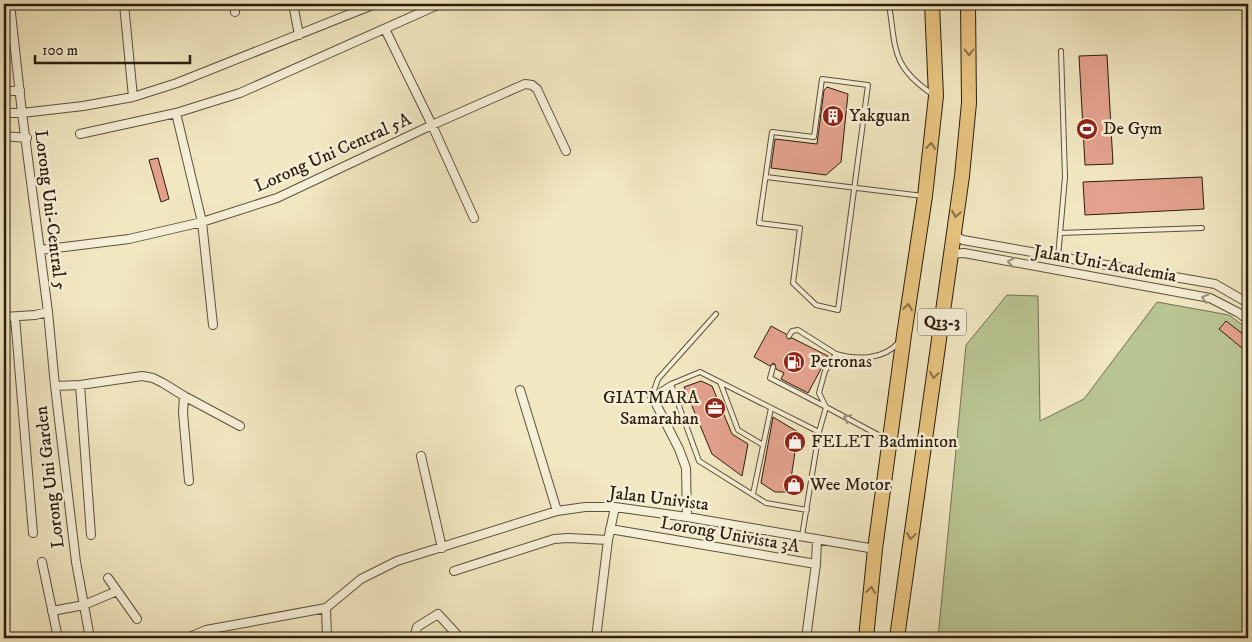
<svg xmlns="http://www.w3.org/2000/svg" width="1252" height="642" viewBox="0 0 1252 642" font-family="'IM FELL DW Pica',serif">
	<rect width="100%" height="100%" fill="#f1e7c1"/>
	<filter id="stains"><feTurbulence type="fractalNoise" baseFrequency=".004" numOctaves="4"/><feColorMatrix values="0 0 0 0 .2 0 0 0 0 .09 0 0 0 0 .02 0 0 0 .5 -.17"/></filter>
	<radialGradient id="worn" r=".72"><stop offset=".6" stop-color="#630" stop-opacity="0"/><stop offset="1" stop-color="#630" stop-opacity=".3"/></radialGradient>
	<path fill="#b9c593" stroke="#727150" d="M1007 295 1038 296 1040 421 1084 399 1157 302 1229 315 1248 329V638H938L966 345Z"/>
	<path fill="#e4a28e" stroke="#2b1d0c" d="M1107 55 1113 164 1085 165 1079 56Z
		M827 87 848 94 841 162 826 175 771 168 775 139 817 144 824 90Z
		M158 158 169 199 161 202 149 160Z
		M1202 177 1204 209 1085 215 1083 182Z
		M1226 321 1248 338V353L1219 329Z
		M771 326 786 334 788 339 792 338 828 356 808 393 781 379 784 373 776 369 775 364 773 363 770 366 754 357Z
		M701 381 712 386 732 434 748 444 742 476 712 454 684 387Z
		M773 417 798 432 789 492H775L761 483Z"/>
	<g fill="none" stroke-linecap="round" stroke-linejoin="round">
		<g stroke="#5c5039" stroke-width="6">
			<path id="service" d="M889 4C896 49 891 66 932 94
				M822 79 868 85 838 310 816 305 793 283 800 228 759 223 772 132 814 137Z
				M766 177 923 196
				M1060 233 1202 228
				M1058 257 1065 177 1061 51
				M789 336 792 331 798 330 836 354
				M773 367 770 378 826 407 819 432 802 536
				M720 382 738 430 763 445
				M671 384 699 461 766 503 807 510
				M652 396 671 384 700 372 819 432
				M652 396 658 379 716 314
				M886 439 826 407 819 393 825 371 836 354C857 360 884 360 899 342
				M753 494 771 408"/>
		</g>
		<g stroke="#5c5039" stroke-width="10">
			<path id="minor" d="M10 4 22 113 48 312 55 386 76 562 90 638
				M124 4 133 97
				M235 4V12
				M293 4 299 35
				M385 29 432 125 474 218
				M4 92 20 90
				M4 113H22L83 106 133 97 177 83 375 4
				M176 113 202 222 213 325
				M80 134 176 113 240 93 440 4
				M4 136 27 138
				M953 235 963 240 1215 284 1248 303
				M40 250 129 239 202 222 277 198 432 125 525 84 532 85 537 89 566 151
				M951 254 964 253 1210 298 1239 313 1248 320
				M4 317 35 315 48 312
				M15 317 33 533
				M80 385 91 535
				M55 386 80 385 142 376 153 378 163 383 184 396 240 426
				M520 390 557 511
				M184 396 183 413 189 481
				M652 396 679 449 686 468 687 517
				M421 456 442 548
				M610 529 816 564
				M42 562 58 638
				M454 571 554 539 568 538 608 540
				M108 578 137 619
				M326 608 327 638
				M52 611 84 605 117 591
				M187 638 206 630 326 608 361 579 397 561 557 511 585 507H615L687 517 875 549
				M416 638 415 634 417 627 438 614 460 638
				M596 638 608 540 615 507
				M806 638 816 564 817 539"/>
		</g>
		<g stroke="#2b1d0c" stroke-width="16">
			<path id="trunk" d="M866 638 875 549 904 335 925 196 936 96 932 4
				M897 638 962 176 969 103 968 4"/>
		</g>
		<use href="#service" stroke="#f6efd7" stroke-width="4"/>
		<use href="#minor" stroke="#f6efd7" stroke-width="8"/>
		<use href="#trunk" stroke="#e8c480" stroke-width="14"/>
	</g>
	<defs><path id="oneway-chevron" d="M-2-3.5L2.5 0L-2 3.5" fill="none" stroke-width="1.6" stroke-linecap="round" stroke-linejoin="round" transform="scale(1.25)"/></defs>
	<g stroke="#8a7046">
		<use href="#oneway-chevron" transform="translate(969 52) rotate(90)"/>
		<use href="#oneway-chevron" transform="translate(931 146) rotate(-84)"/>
		<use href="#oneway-chevron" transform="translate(956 214) rotate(99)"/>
		<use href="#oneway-chevron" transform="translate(908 307) rotate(-81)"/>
		<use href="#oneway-chevron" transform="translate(934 375) rotate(98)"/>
		<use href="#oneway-chevron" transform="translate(911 536) rotate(98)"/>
		<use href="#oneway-chevron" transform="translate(871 590) rotate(-84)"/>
	</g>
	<g stroke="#9b907c">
		<use href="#oneway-chevron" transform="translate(1011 262) rotate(-170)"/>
		<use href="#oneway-chevron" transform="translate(1205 298) rotate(-166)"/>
		<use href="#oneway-chevron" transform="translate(847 418) rotate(-152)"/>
	</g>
	<defs>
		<g id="building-disc" transform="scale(1.125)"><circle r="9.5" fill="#8f2418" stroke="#f6efd7"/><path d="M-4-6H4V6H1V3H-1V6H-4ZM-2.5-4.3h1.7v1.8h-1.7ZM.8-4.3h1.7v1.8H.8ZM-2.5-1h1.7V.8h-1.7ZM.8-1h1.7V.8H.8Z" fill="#fff"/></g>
		<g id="stadium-disc" transform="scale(1.125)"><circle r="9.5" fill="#8f2418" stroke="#f6efd7"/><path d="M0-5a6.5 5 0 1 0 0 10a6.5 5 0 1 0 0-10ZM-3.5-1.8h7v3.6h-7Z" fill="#fff"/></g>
		<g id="fuel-disc" transform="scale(1.125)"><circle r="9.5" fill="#8f2418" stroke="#f6efd7"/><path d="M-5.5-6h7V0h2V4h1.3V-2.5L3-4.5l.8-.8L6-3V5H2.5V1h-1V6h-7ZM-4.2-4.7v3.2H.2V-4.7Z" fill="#fff"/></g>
		<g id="office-disc" transform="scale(1.125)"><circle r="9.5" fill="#8f2418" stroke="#f6efd7"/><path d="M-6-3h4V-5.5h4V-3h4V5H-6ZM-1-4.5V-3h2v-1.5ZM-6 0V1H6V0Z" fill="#fff"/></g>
		<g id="shop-disc" transform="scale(1.125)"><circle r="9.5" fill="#8f2418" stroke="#f6efd7"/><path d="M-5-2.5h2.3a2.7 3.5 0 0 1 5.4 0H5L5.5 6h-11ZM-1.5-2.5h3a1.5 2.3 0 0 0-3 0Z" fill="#fff"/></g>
	</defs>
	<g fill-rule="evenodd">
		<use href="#building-disc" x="833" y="116"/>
		<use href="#stadium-disc" x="1087" y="129"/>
		<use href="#fuel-disc" x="794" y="362"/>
		<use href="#office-disc" x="715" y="408"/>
		<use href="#shop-disc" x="795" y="442"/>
		<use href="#shop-disc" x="794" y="485"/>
	</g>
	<g text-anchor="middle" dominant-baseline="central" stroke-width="5" stroke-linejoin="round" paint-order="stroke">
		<rect fill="#f6efd7" stroke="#685c49" stroke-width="1" x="918" y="308.5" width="48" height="27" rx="4"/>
		<g font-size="16" font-weight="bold" fill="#2b1d0c">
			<text x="942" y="322">Q13-3</text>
		</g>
		<g font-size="18" fill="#2b1d0c" stroke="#f6efd7" text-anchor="start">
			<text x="849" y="116">Yakguan</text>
			<text x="1103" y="129">De Gym</text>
			<text x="810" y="362">Petronas</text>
			<text x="699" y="398" text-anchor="end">GIATMARA<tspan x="699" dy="21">Samarahan</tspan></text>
			<text x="811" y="442">FELET Badminton</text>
			<text x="810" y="485">Wee Motor</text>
		</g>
		<g font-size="18" fill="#2b1d0c" stroke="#f6efd7">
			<text transform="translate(333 153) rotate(-24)">Lorong Uni Central 5A</text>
			<text transform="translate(50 210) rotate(83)">Lorong Uni-Central 5</text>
			<text transform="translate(1105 264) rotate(10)">Jalan Uni-Academia</text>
			<text transform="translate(50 477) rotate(-97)">Lorong Uni Garden</text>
			<text transform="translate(659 499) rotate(7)">Jalan Univista</text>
			<text transform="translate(730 535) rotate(10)">Lorong Univista 3A</text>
		</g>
	</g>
	<rect width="1252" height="642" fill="none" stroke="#f1e7c1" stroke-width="20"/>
	<rect x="5" y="5" width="1242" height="632" fill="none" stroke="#2b1d0c" stroke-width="2.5"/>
	<rect x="10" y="10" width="1232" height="622" fill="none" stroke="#2b1d0c"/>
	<path d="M35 55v8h155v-8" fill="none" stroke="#2b1d0c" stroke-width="2.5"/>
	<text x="42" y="55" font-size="15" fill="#2b1d0c" stroke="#f6efd7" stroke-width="4" paint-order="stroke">100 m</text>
	<rect width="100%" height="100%" filter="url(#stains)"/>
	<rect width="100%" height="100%" fill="url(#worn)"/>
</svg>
